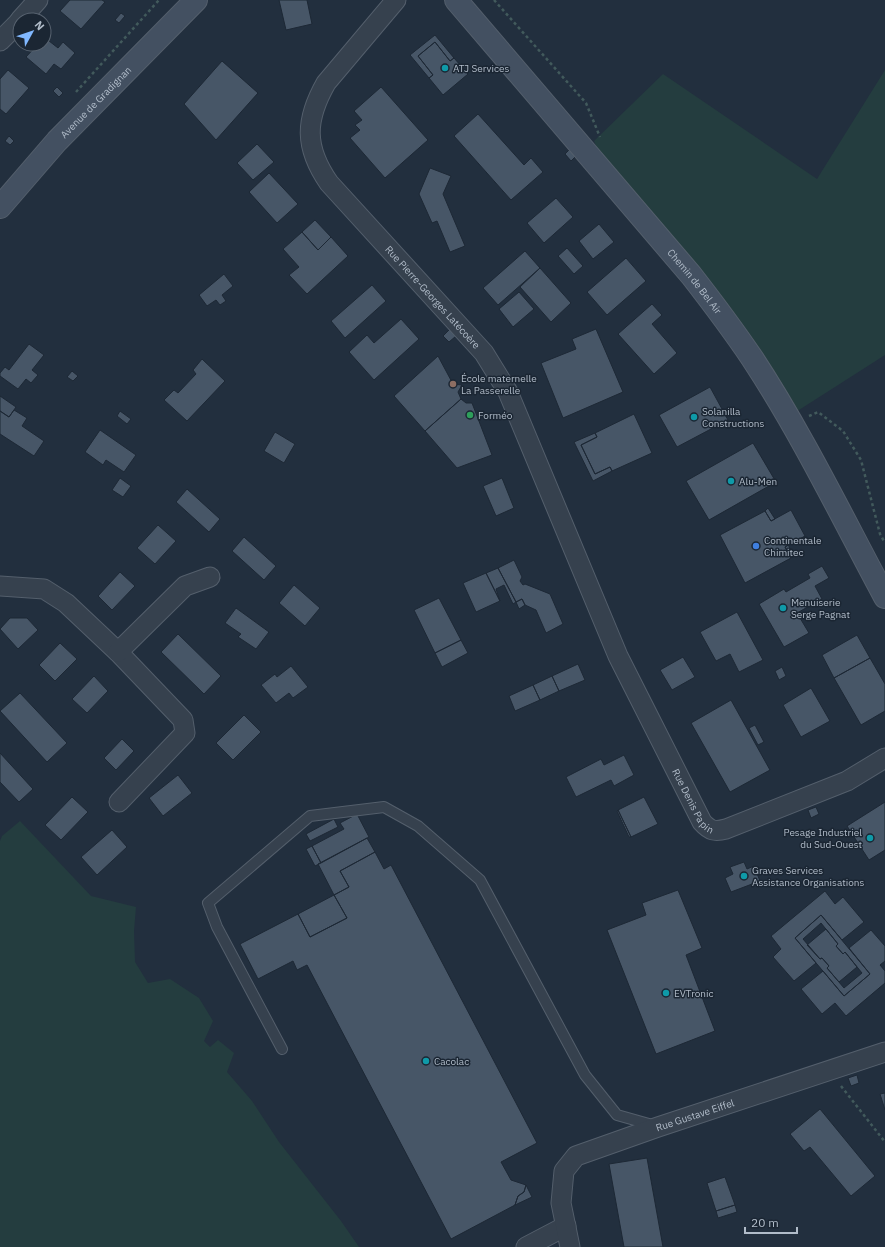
<svg xmlns="http://www.w3.org/2000/svg" width="885" height="1247" viewBox="0 0 885 1247" font-family="'IBM Plex Sans',sans-serif">
	<rect width="100%" height="100%" fill="#222f3e"/>
	<path fill="#243d3f" d="M885 70V355L788 417 612 182 594 141 663 74 817 179Z
		M20 821 91 896 136 907 134 931 135 962 148 983 170 979 199 998 213 1021 204 1041 210 1047 218 1040 234 1053 227 1072 252 1101 279 1142 341 1221 359 1247H0V841L2 836Z"/>
	<path fill="#475667" stroke="#1d2835" fill-rule="evenodd" d="M70 0H102L105 2 81 29 60 11Z
		M279 0H307L312 24 286 30Z
		M121 13 125 16 119 23 115 20Z
		M435 35 454 58 450 61 435 42 418 56 433 75 429 78 410 55Z
		M44 37 58 48 63 42 75 53 61 69 54 64 46 74 26 57 38 44H44Z
		M435 42 450 61 454 58 468 74 443 95 429 78 433 75 418 56Z
		M222 61 258 93 216 140 184 104Z
		M8 70 29 88 6 114 0 109V79Z
		M57 87 63 93 59 97 53 91Z
		M381 87 428 140 385 178 350 138 360 130 355 125 362 120 354 111Z
		M478 114 524 165 531 158 543 172 511 200 454 136Z
		M9 136 14 141 10 145 5 141Z
		M257 144 274 162 253 180 237 163Z
		M571 148 577 155 571 161 565 154Z
		M430 168 451 176 443 194 465 246 450 252 437 221 432 223 419 194Z
		M269 173 298 204 277 223 249 192Z
		M556 198 573 217 544 243 527 223Z
		M315 220 331 237 318 250 302 232Z
		M599 224 614 242 593 259 579 241Z
		M302 232 318 250 331 237 348 256 307 294 289 275 299 267 283 249Z
		M567 248 583 266 574 274 558 256Z
		M525 251 540 268 498 305 483 288Z
		M626 258 646 281 607 315 587 292Z
		M540 268 571 303 551 322 520 287Z
		M224 274 233 286 222 295 226 301 220 305 216 300 207 306 199 295Z
		M372 285 386 301 345 338 331 321Z
		M519 292 534 309 513 327 499 309Z
		M652 304 662 315 652 324 677 353 654 374 618 334Z
		M401 319 419 339 374 380 349 352 367 335 374 343Z
		M450 329 456 336 449 342 443 336Z
		M596 329 623 392 563 418 541 363 576 349 572 339Z
		M29 344 44 355 32 370 38 375 31 383 26 379 18 389 0 376V373L5 367 9 370Z
		M438 356 453 384 462 385 458 392 461 399 425 431 394 396Z
		M202 359 225 381 187 421 164 400 174 390 178 393 196 374 193 370Z
		M72 371 78 376 73 381 67 377Z
		M710 387 728 420 677 447 659 415Z
		M0 396 16 407 9 417 0 411Z
		M461 399 466 403H472L492 455 457 468 425 431Z
		M14 410 27 418 22 426 44 441 34 456 0 434V411L9 417Z
		M120 411 131 419 127 424 117 416Z
		M634 414 652 453 612 471 610 467 595 474 581 445 597 437 595 433Z
		M100 430 136 455 124 472 106 460 103 465 85 452Z
		M275 432 295 444 284 463 264 451Z
		M595 433 597 437 581 445 595 474 610 467 612 471 593 481 574 442Z
		M753 443 776 482 709 520 686 481Z
		M120 478 131 486 123 497 112 490Z
		M502 478 514 508 496 516 483 486Z
		M187 489 220 519 209 532 176 502Z
		M768 508 775 519 771 521 765 511Z
		M791 510 805 536 785 547 791 558 745 583 720 535 765 511 771 521Z
		M158 525 176 541 155 564 137 548Z
		M244 537 276 566 264 580 232 551Z
		M788 545 795 556 791 558 785 547Z
		M514 560 522 577 520 581 523 585 525 584 550 594 563 624 546 633 536 610 525 605 522 599 516 602 498 568Z
		M822 566 829 578 815 586 822 599 797 613 809 633 784 647 759 604 784 589 786 592 810 578 808 574Z
		M498 568 516 602 513 604 504 585 496 589 500 601 486 573Z
		M120 572 135 586 112 610 98 596Z
		M486 573 500 601 476 612 463 583Z
		M294 585 320 608 305 626 279 603Z
		M439 598 461 640 435 653 414 610Z
		M522 599 525 605 519 609 516 602Z
		M236 608 269 632 256 649 238 637 241 634 225 623Z
		M737 612 763 660 739 672 730 654 716 661 700 632Z
		M10 618H27L38 630 18 649 0 629Z
		M178 634 221 676 204 694 161 652Z
		M857 635 870 658 834 678 822 655Z
		M461 640 468 653 442 667 435 653Z
		M60 643 77 659 55 681 39 665Z
		M683 657 695 677 672 690 660 670Z
		M870 658 885 684V711L861 725 834 678Z
		M578 664 585 680 559 691 552 676Z
		M291 666 308 687 293 698 289 693 276 703 261 685 275 674 277 677Z
		M782 667 786 676 779 680 775 671Z
		M94 676 108 691 87 713 72 699Z
		M552 676 559 691 540 700 533 685Z
		M533 685 540 700 515 711 509 696Z
		M811 688 830 721 801 737 783 705Z
		M20 693 67 743 47 762 0 711Z
		M731 700 770 770 730 792 691 723Z
		M244 715 261 732 233 760 216 743Z
		M755 725 764 742 758 745 749 728Z
		M122 739 134 751 116 770 104 758Z
		M0 753 33 789 19 802 0 782Z
		M624 755 634 775 614 786 611 780 576 797 566 777 601 759 604 765Z
		M178 775 192 793 163 816 149 798Z
		M72 797 88 812 61 840 45 825Z
		M644 797 658 824 631 837 618 810Z
		M885 802V850L869 860 847 826Z
		M816 807 819 814 811 818 808 810Z
		M618 810 631 837H629L617 811Z
		M357 814 369 837 321 863 312 846 344 829 340 823Z
		M334 819 338 827 310 841 306 834Z
		M112 830 127 847 97 875 81 857Z
		M367 838 375 852 340 871 349 887 334 895 318 864Z
		M312 846 321 863 315 866 306 849Z
		M375 852 384 869 391 865 537 1143 501 1162 511 1180 526 1185 524 1192 518 1196 515 1205 451 1239 307 965 297 970 293 961 258 979 240 944 298 914 310 937 347 918 334 895 349 887 340 871Z
		M744 862 747 869 754 866 760 881 731 892 725 878 733 874 730 867Z
		M678 890 702 948 686 955 715 1031 656 1054 607 930 646 915 642 903Z
		M825 891 835 904 843 897 864 922 842 940 821 915 795 938 816 963 794 981 773 957 781 949 771 936Z
		M334 895 347 918 310 937 298 914Z
		M821 915 870 974 844 996 795 938ZM821 923 838 944 836 946 843 954 845 952 862 973 844 988 827 968 829 966 822 958 820 959 803 939Z
		M826 929 838 944 836 946 843 954 845 952 857 967 839 982 827 968 829 966 822 958 820 959 807 945Z
		M871 930 885 946V961L880 965 885 971V983L846 1016 835 1003 822 1014 801 989 823 971 844 996 870 974 849 948Z
		M857 1075 859 1083 851 1086 848 1078Z
		M885 1093V1110L880 1094Z
		M820 1109 875 1176 851 1196 810 1147 804 1151 790 1134Z
		M647 1158 663 1247H624L609 1164Z
		M725 1177 735 1205 716 1211 707 1183Z
		M526 1185 532 1197 515 1205 518 1196 524 1192Z
		M735 1205 737 1212 718 1218 716 1211Z"/>
	<g fill="none" stroke-linecap="round" stroke-linejoin="round">
		<g stroke="#545f6c" stroke-width="12">
			<path id="lane" d="M282 1049 217 927 208 903 310 816 384 807 418 826 480 880 585 1075 617 1115 656 1126"/>
		</g>
		<g stroke="#545f6c" stroke-width="21">
			<g id="street">
				<path id="s1" d="M396 0 326 83C305 120 304 147 329 183L484 353 508 392 618 656 702 822C710 831 715 832 726 829L847 781 885 758"/>
				<path d="M20 20 38 0"/>
				<path d="M0 41 20 21"/>
				<path d="M0 586 44 589 66 603 118 652 183 720 185 733 119 802"/>
				<path d="M118 652 185 586 210 577"/>
				<path d="M526 1247 566 1226"/>
				<path id="s2" d="M570 1247 561 1203 564 1171 576 1156 658 1127 885 1052"/>
			</g>
		</g>
		<g stroke="#545f6c" stroke-width="24">
			<g id="secondary">
				<path id="s3" d="M456 0 691 275C712 302 733 330 752 358 802 434 842 517 885 597"/>
				<path id="s4" d="M0 207 57 141 196 0"/>
			</g>
		</g>
		<path stroke="#425a5c" stroke-width="2.5" stroke-dasharray="3 3" stroke-linecap="butt" d="M494 0 586 103 600 137
			M76 92 159 0
			M809 416 818 412 843 431 861 460 880 534 885 543
			M841 1086 885 1142"/>
		<use href="#lane" stroke="#36414e" stroke-width="10"/>
		<use href="#street" stroke="#36414e" stroke-width="19"/>
		<use href="#secondary" stroke="#435061" stroke-width="22"/>
	</g>
	<g fill="#0f9aa8" stroke="#1b2633" stroke-width="1.5">
		<circle cx="445" cy="68" r="4"/>
		<circle cx="694" cy="417" r="4"/>
		<circle cx="731" cy="481" r="4"/>
		<circle cx="783" cy="608" r="4"/>
		<circle cx="870" cy="838" r="4"/>
		<circle cx="744" cy="876" r="4"/>
		<circle cx="666" cy="993" r="4"/>
		<circle cx="426" cy="1061" r="4"/>
	</g>
	<circle fill="#8d6e63" stroke="#1b2633" stroke-width="1.5" cx="453" cy="384" r="4"/>
	<circle fill="#2e9e5b" stroke="#1b2633" stroke-width="1.5" cx="470" cy="415" r="4"/>
	<circle fill="#3f7fe0" stroke="#1b2633" stroke-width="1.5" cx="756" cy="546" r="4"/>
	<g text-anchor="middle" dominant-baseline="central" stroke-width="3" stroke-linejoin="round" paint-order="stroke">
		<g font-size="10" fill="#b1bcc9" stroke="#1b2633" text-anchor="start">
			<text x="453" y="68">ATJ Services</text>
			<text x="461" y="378">École maternelle<tspan x="461" dy="12">La Passerelle</tspan></text>
			<text x="702" y="411">Solanilla<tspan x="702" dy="12">Constructions</tspan></text>
			<text x="478" y="415">Forméo</text>
			<text x="739" y="481">Alu-Men</text>
			<text x="764" y="540">Continentale<tspan x="764" dy="12">Chimitec</tspan></text>
			<text x="791" y="602">Menuiserie<tspan x="791" dy="12">Serge Pagnat</tspan></text>
			<text x="862" y="832" text-anchor="end">Pesage Industriel<tspan x="862" dy="12">du Sud-Ouest</tspan></text>
			<text x="752" y="870">Graves Services<tspan x="752" dy="12">Assistance Organisations</tspan></text>
			<text x="674" y="993">EVTronic</text>
			<text x="434" y="1061">Cacolac</text>
		</g>
		<g font-size="10" fill="#b1bcc9" stroke="#1b2633">
			<text stroke="none"><textPath href="#s4" startOffset="142">Avenue de Gradignan</textPath></text>
			<text stroke="none"><textPath href="#s3" startOffset="369">Chemin de Bel Air</textPath></text>
			<text stroke="none"><textPath href="#s1" startOffset="370">Rue Pierre-Georges Latécoère</textPath></text>
			<text stroke="none"><textPath href="#s1" startOffset="941">Rue Denis Papin</textPath></text>
			<text stroke="none"><textPath href="#s2" startOffset="222">Rue Gustave Eiffel</textPath></text>
		</g>
	</g>
	<g transform="translate(32 32) rotate(50)"><circle r="19" fill="#1b2633" stroke="#57626f"/>
	<path d="M0-3L7 15L0 10L-7 15Z" fill="#81b8ff"/>
	<text y="-6" font-size="11" font-weight="bold" text-anchor="middle" fill="#b1bcc9">N</text>
	</g>
	<path d="M745 1227v6h52v-6" fill="none" stroke="#b1bcc9" stroke-width="2"/>
	<text x="751" y="1227" font-size="12" fill="#b1bcc9" stroke="#1b2633" stroke-width="3" paint-order="stroke">20 m</text>
</svg>
